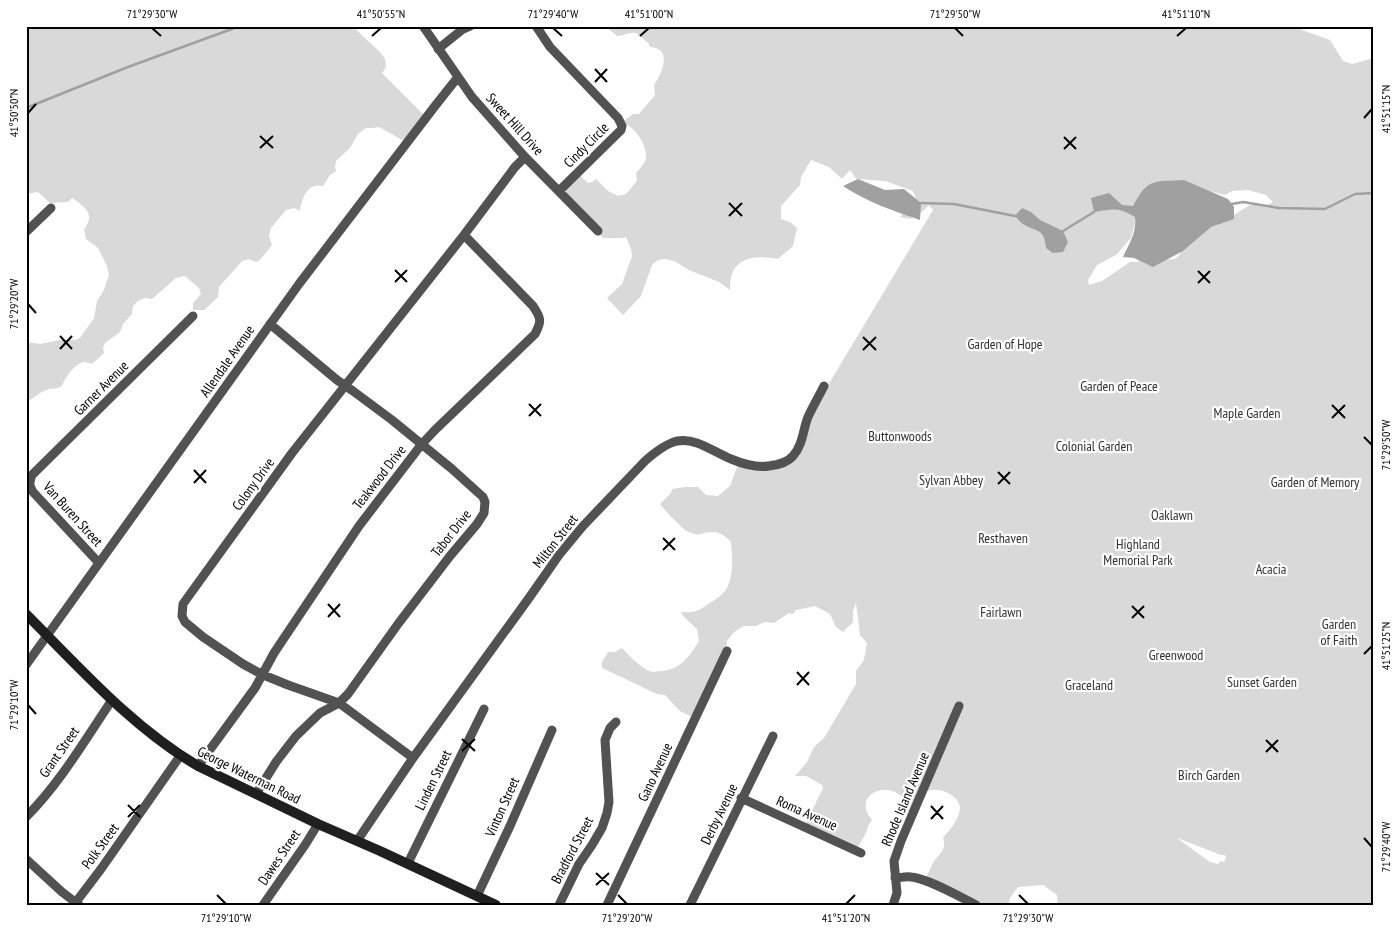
<svg xmlns="http://www.w3.org/2000/svg" width="1400" height="931" viewBox="0 0 1400 931" font-family="'PT Sans Narrow',sans-serif">
	<rect width="100%" height="100%" fill="#fff"/>
	<path fill="#d9d9d9" fill-rule="evenodd" d="M26 26H352L380 52 385 59 386 67 382 73 424 115 405 139 402 140 379 127 374 128H366L358 134 350 148 336 161 335 167 336 171 330 175 323 186C320 186 317 185 315 186 305 188 301 203 300 211L294 208 286 210 271 228 269 236 272 245 259 261 255 262 249 259 242 261 219 287 218 297 204 310H193V303L201 294 199 288 185 276 176 278 152 299 145 298 138 301 133 306 132 314 123 324 120 332 105 343 103 348 104 353 92 364C89 363 86 362 84 362 75 363 65 378 62 386 57 389 55 388 49 389 42 391 36 396 30 400L26 399V342L40 344 60 340H75L80 338 94 318 97 301 104 290 109 275 107 266 98 248 86 239 84 229C96 214 85 207 72 198L68 202 50 203 38 192 26 194Z
		M605 26H1301L1302 30 1330 40 1343 61 1352 64 1374 58V905H1101L1083 903 1082 905H1058L1057 895 1043 885 1018 887 1010 898 1009 905H981L926 880V878C929 872 931 866 934 861 940 853 947 849 943 838 949 830 960 819 960 808 960 795 937 785 926 792 921 795 913 807 909 813 908 810 908 804 906 802 891 777 850 794 872 820L868 826 866 833 856 851 805 825 823 788 822 785 806 776H795L807 762 814 747 824 738 856 684V671L864 660 867 643 860 635 856 603 853 611V622L843 632 836 627 830 614 815 606 796 610 793 614 789 613 774 623 764 622 756 626H744L734 632 727 641 726 650 694 718 680 711 665 695 657 694 602 668V662L608 652H615L622 648C629 655 642 670 653 672 655 672 658 671 661 671 680 670 689 657 699 641L697 629 683 616 681 612C695 613 698 611 710 603 716 599 724 594 727 588 734 574 732 556 731 542 721 531 712 530 698 535L686 531 671 517 660 504 671 493 672 489 685 487H698L706 495 718 496 730 486 739 461 747 463 769 461 772 460 774 461 786 457 794 452 821 397 933 210 929 205 922 212 910 219 900 217 916 199 913 191 885 181 856 179 850 170 842 179 829 167 811 160 801 177 800 185 781 206V219L790 222 797 228 793 246 778 259C761 256 739 255 732 274 730 279 730 285 730 290L719 282 689 270 674 261 665 259 658 260 652 265 641 296 623 315 607 298 622 284 632 256 631 249 626 237 622 238H603L557 188 558 185 575 170 588 183 592 182 596 179 608 191 618 196 626 194 637 181 636 173C640 168 646 163 646 156 646 143 633 124 621 123L633 114H639L655 95 654 85C662 74 673 48 650 47L648 43 636 33C629 32 624 36 617 36ZM1206 190 1225 195 1232 191 1248 190 1266 195 1273 202 1268 205H1250L1216 226 1207 227 1187 238 1181 253 1175 259 1160 260 1145 258 1137 262H1130L1102 281 1089 285 1088 280 1097 265 1116 255 1131 238 1135 223 1137 209ZM1177 838 1221 855H1225L1226 858 1224 862 1221 861 1218 864 1210 862Z"/>
	<path fill="#a0a0a0" d="M858 179 885 190 904 189 921 203 920 220C894 211 867 202 843 186Z
		M1184 180 1228 199 1234 207V219L1211 227 1183 251 1153 267 1134 258 1123 257C1129 244 1137 232 1135 217 1118 207 1114 209 1094 212L1091 198 1109 193 1122 205 1133 206C1148 177 1155 182 1184 180Z
		M1022 208 1031 212 1040 220 1063 231 1068 242 1063 252 1053 253 1046 248C1044 227 1037 233 1023 224 1020 222 1017 218 1015 216Z"/>
	<g fill="none" stroke-linecap="round" stroke-linejoin="round">
		<path stroke="#a0a0a0" stroke-width="2.5" d="M26 108 128 67 240 26
			M921 203 954 204 1015 216
			M1232 204 1243 202 1279 208 1325 209 1355 194 1374 193
			M1063 231 1094 212"/>
		<path stroke="#525252" stroke-width="9" d="M423 26 472 97 525 157 598 231
			M536 26 550 47 618 118 622 126 621 130 559 191
			M438 49 463 29 470 26
			M26 232 51 208
			M99 563 33 492C29 486 29 482 32 475L193 316
			M26 665 299 284 435 106 458 77
			M413 758 339 703 288 685 261 674 243 664 203 637 185 622 182 616 183 604 188 597 292 453 464 235 515 167 525 157
			M198 766 255 688 274 653 359 526 421 445 435 430 535 334C542 321 541 318 533 306L464 235
			M256 794 276 762 296 736 320 713 339 703 348 694 398 624 450 556 477 524 484 513 485 502 483 497 452 469 392 420 353 391 337 380 270 324
			M741 798 861 853
			M26 817C60 783 85 740 112 700
			M357 841 413 758 529 598 559 555 583 526 645 461C654 453 665 444 677 441 696 437 715 453 731 459 743 464 756 468 769 466 778 465 787 463 793 456 803 445 803 429 808 417 813 406 819 396 824 386
			M26 859 62 892 79 905
			M408 863 484 709
			M895 878C900 878 905 876 911 877 927 878 960 897 976 905
			M477 896 510 826 552 730
			M76 902 101 869 180 756
			M263 905 305 845 318 824
			M559 905 579 864 592 845 602 828 607 813 609 802 605 740 610 728 616 722
			M607 905 727 651
			M690 905 773 736
			M893 905 897 893 894 861 901 841 959 706"/>
		<path stroke="#1f1f1f" stroke-width="10" d="M26 614C80 668 132 727 198 766L318 824 380 851 496 905"/>
	</g>
	<path fill="none" stroke="#000" stroke-width="2" d="M152 28 161 36M553 28 562 36M955 28 963 36M372 36 381 28M640 36 649 28M1177 36 1186 28M595 69 607 82M595 82 607 69M28 113 36 104M1364 118 1372 109M260 136 273 148M1064 137 1076 149M260 148 273 136M1064 149 1076 137M729 203 742 216M729 216 742 203M395 270 407 282M1198 271 1210 283M395 282 407 270M1198 283 1210 271M28 304 36 313M60 336 72 349M863 337 876 350M60 349 72 336M863 350 876 337M529 404 541 416M1332 405 1345 418M529 416 541 404M1332 418 1345 405M1364 437 1372 445M194 470 206 483M998 472 1010 484M194 483 206 470M998 484 1010 472M663 538 675 550M663 550 675 538M328 604 340 617M1132 606 1144 618M328 617 340 604M1132 618 1144 606M1364 654 1372 646M797 672 809 685M797 685 809 672M28 705 36 714M462 739 475 751M1266 740 1278 752M462 751 475 739M1266 752 1278 740M128 805 140 817M931 806 943 819M128 817 140 805M931 819 943 806M1364 838 1372 847M596 873 609 885M596 885 609 873M217 895 226 904M618 895 627 904M1019 895 1028 904M846 904 855 895"/>
	<g text-anchor="middle" dominant-baseline="central" stroke-width="4.5" stroke-linejoin="round" paint-order="stroke">
		<g font-size="14" fill="#000" stroke="#fff">
			<text transform="translate(515 124) rotate(48)">Sweet Hill Drive</text>
			<text transform="translate(586 145) rotate(-45)">Cindy Circle</text>
			<text transform="translate(227 361) rotate(-55)">Allendale Avenue</text>
			<text transform="translate(101 388) rotate(-45)">Garner Avenue</text>
			<text transform="translate(379 477) rotate(-52)">Teakwood Drive</text>
			<text transform="translate(253 484) rotate(-54)">Colony Drive</text>
			<text transform="translate(73 514) rotate(48)">Van Buren Street</text>
			<text transform="translate(451 533) rotate(-52)">Tabor Drive</text>
			<text transform="translate(555 541) rotate(-52)">Milton Street</text>
			<text transform="translate(59 752) rotate(-55)">Grant Street</text>
			<text transform="translate(655 772) rotate(-65)">Gano Avenue</text>
			<text transform="translate(249 775) rotate(26)">George Waterman Road</text>
			<text transform="translate(433 780) rotate(-64)">Linden Street</text>
			<text transform="translate(905 799) rotate(-67)">Rhode Island Avenue</text>
			<text transform="translate(502 807) rotate(-66)">Vinton Street</text>
			<text transform="translate(807 813) rotate(24)">Roma Avenue</text>
			<text transform="translate(719 814) rotate(-64)">Derby Avenue</text>
			<text transform="translate(100 846) rotate(-54)">Polk Street</text>
			<text transform="translate(572 850) rotate(-62)">Bradford Street</text>
			<text transform="translate(279 857) rotate(-56)">Dawes Street</text>
		</g>
		<g font-size="14" fill="#303030" stroke="#fff">
			<text x="1005" y="344">Garden of Hope</text>
			<text x="1119" y="386">Garden of Peace</text>
			<text x="1247" y="413">Maple Garden</text>
			<text x="900" y="436">Buttonwoods</text>
			<text x="1094" y="446">Colonial Garden</text>
			<text x="951" y="480">Sylvan Abbey</text>
			<text x="1315" y="482">Garden of Memory</text>
			<text x="1172" y="515">Oaklawn</text>
			<text x="1003" y="538">Resthaven</text>
			<text x="1138" y="544">Highland<tspan x="1138" dy="16">Memorial Park</tspan></text>
			<text x="1271" y="569">Acacia</text>
			<text x="1001" y="612">Fairlawn</text>
			<text x="1339" y="624">Garden<tspan x="1339" dy="16">of Faith</tspan></text>
			<text x="1176" y="655">Greenwood</text>
			<text x="1262" y="682">Sunset Garden</text>
			<text x="1089" y="685">Graceland</text>
			<text x="1209" y="775">Birch Garden</text>
		</g>
	</g>
	<rect width="1400" height="931" fill="none" stroke="#ffffff" stroke-width="55"/>
	<rect x="28" y="28" width="1344" height="876" fill="none" stroke="#000" stroke-width="2"/>
	<g font-size="12" text-anchor="middle" fill="#000">
		<text x="152" y="18">71°29'30"W</text>
		<text x="381" y="18">41°50'55"N</text>
		<text x="553" y="18">71°29'40"W</text>
		<text x="649" y="18">41°51'00"N</text>
		<text x="955" y="18">71°29'50"W</text>
		<text x="1186" y="18">41°51'10"N</text>
		<text transform="translate(1386 109) rotate(-90)" y="4">41°51'15"N</text>
		<text transform="translate(14 113) rotate(-90)" y="4">41°50'50"N</text>
		<text transform="translate(14 304) rotate(-90)" y="4">71°29'20"W</text>
		<text transform="translate(1386 445) rotate(-90)" y="4">71°29'50"W</text>
		<text transform="translate(1386 646) rotate(-90)" y="4">41°51'25"N</text>
		<text transform="translate(14 705) rotate(-90)" y="4">71°29'10"W</text>
		<text transform="translate(1386 847) rotate(-90)" y="4">71°29'40"W</text>
		<text x="226" y="922">71°29'10"W</text>
		<text x="627" y="922">71°29'20"W</text>
		<text x="846" y="922">41°51'20"N</text>
		<text x="1028" y="922">71°29'30"W</text>
	</g>
</svg>
